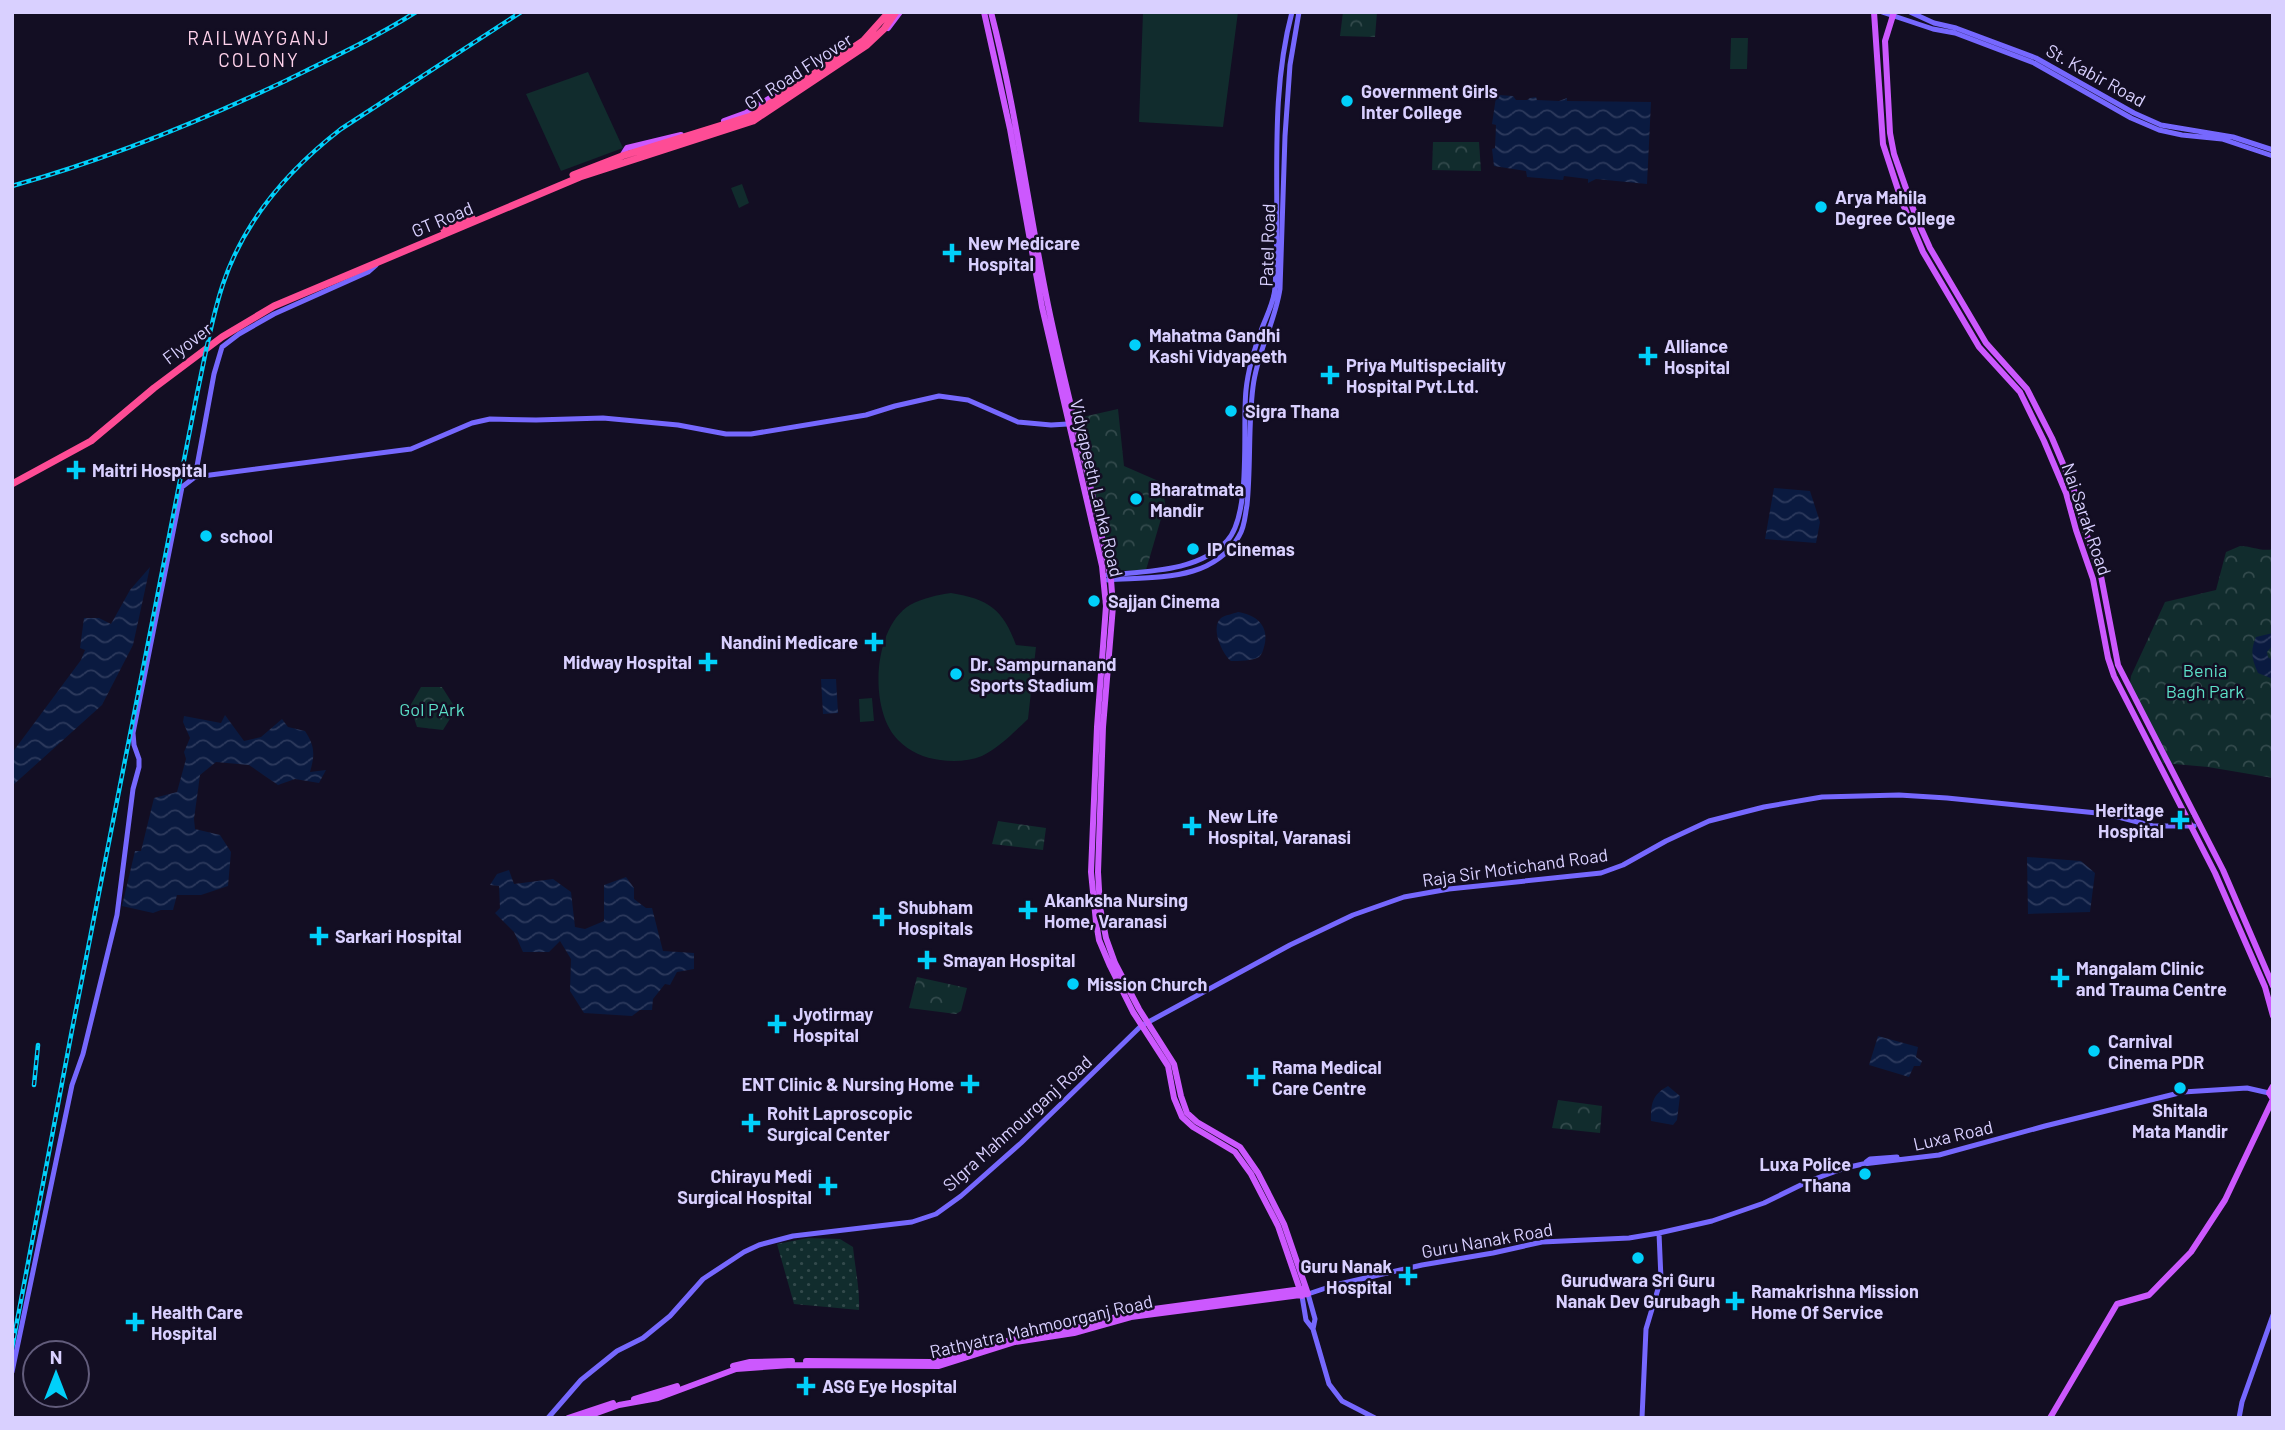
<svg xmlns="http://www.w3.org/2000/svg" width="2285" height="1430" viewBox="0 0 2285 1430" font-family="Barlow,sans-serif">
	<defs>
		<pattern id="grass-dots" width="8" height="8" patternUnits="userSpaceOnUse" patternTransform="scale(1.75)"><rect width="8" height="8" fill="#112c2d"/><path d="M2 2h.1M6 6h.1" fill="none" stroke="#334a4c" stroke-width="1.8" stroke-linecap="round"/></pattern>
		<pattern id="forest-crowns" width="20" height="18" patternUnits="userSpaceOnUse" patternTransform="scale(1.75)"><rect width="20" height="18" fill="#112c2d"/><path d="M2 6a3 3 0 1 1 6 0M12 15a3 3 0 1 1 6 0" fill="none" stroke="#334a4c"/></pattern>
		<pattern id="water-waves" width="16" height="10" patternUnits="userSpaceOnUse" patternTransform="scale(1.75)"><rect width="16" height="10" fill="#0a1a40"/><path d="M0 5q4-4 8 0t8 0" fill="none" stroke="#2d3a5d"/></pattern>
	</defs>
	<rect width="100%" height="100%" fill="#130e23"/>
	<path fill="url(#grass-dots)" d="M808 1238 840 1239 853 1247C855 1268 860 1289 859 1310L794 1304 777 1244Z"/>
	<path fill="url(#forest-crowns)" d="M1343 12H1377L1375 37 1340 36Z
		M1433 142H1479L1481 171 1432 170Z
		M1118 409 1124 466 1163 483 1165 505 1146 570 1108 571 1078 418Z
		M2240 546C2252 546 2261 552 2273 549V778L2208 767 2163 763 2130 683 2131 676 2165 602 2216 590 2226 552Z
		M421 687H442L456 709 443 730 417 727 410 706Z
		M998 821 1046 828 1043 850 992 844Z
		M917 977 967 988 961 1011 956 1014 909 1008Z
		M1558 1100 1602 1106 1600 1133 1552 1128Z"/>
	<path fill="#112c2d" d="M1143 12H1238L1223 127 1139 122Z
		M1731 38H1748L1747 69H1730Z
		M588 72 623 148 561 171 526 94Z
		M742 184 749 203 739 208 731 188Z
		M951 593C988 599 1003 609 1016 645L1036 647 1028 719C1014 732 1000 747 982 756 970 761 954 762 940 760 924 758 910 752 898 740 868 710 873 627 910 605 923 598 937 595 951 593Z
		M872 698 874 721 860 722 859 699Z"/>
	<path fill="url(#water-waves)" d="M1499 95 1513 96 1516 100H1527L1530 98 1536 97 1537 100 1559 101 1567 98V101L1651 102 1647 184 1596 179 1588 183V179L1564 176 1563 180 1527 177 1526 171 1494 166 1492 149 1495 148 1496 125 1492 124 1496 97Z
		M1774 488 1810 491 1820 522 1816 543 1765 539Z
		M150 567 133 645 102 705 12 786V753L81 660 85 650 80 648 84 618H99L111 624 130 590Z
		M1238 612C1257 615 1270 626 1264 647 1263 651 1262 654 1259 657 1253 661 1238 661 1231 661 1222 654 1210 627 1221 618 1225 615 1233 614 1238 612Z
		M2273 633V645L2267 652 2268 657 2273 661V679L2258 673C2252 660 2250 651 2256 637Z
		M821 679H836L838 713 823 714Z
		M225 715 244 741 261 737 282 719 288 727 305 731C315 746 315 755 310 772L326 770 319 783 295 779 278 785 249 765 216 762 200 775 194 819 195 829 220 835 231 852 228 886 201 895H177L173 910H161L153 913 122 906 135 851H141L154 798 177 792 186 759 184 752 190 738 183 722 184 716 221 723Z
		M2027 857 2081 861 2095 873 2090 912 2028 914Z
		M509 870 514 884 553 879 571 892 575 927 585 929 604 921V885L626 877 634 888V899L646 908H652L663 951 694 953V969L677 972 670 985 665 984 653 999 652 1010H640L632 1016 584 1013 570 991 571 959 560 941 549 952H523L514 932 495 913 500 908 499 886 490 885 497 874Z
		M1878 1036 1918 1047 1916 1057 1922 1061 1920 1066H1914L1909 1077 1869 1065Z
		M1668 1086 1680 1096 1677 1120 1673 1125 1651 1121C1651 1103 1652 1095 1668 1086Z"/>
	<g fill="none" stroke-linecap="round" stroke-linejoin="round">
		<path stroke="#7668fe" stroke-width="5" d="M1882 12 1933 29 1955 33 2034 63 2131 118 2159 130 2182 135 2222 139 2273 156
			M1910 12 1934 23 1956 28 2036 58 2134 113 2161 125 2233 137 2273 150
			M195 477 214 374 222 347 239 334 274 314 368 272 376 265
			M1107 575C1147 571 1198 572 1227 541 1252 514 1242 427 1246 390 1248 369 1255 347 1262 328 1267 315 1274 302 1275 288 1281 196 1268 102 1292 12
			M1108 580C1136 578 1166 579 1193 571 1211 566 1230 553 1239 536 1245 527 1245 515 1247 505 1251 466 1248 426 1253 387 1257 352 1275 323 1280 289L1285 136 1290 65 1299 12
			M1866 1162 1870 1159 1897 1157
			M1302 1296 1306 1320 1313 1329 1329 1384 1342 1401 1375 1418
			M1313 1329 1315 1319 1308 1294 1335 1285 1422 1265 1493 1253 1542 1242 1629 1238 1659 1233 1712 1221 1764 1203 1809 1181 1845 1168 1863 1164 1939 1155 2045 1126 2183 1092 2247 1088 2269 1093
			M12 1372 72 1085 83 1054 117 915 133 789 139 767V759L134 745 133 733 182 487 195 477 411 449 472 423 490 419 536 420 603 418 678 425 726 434H751L866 415 895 406 939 396 968 400 1018 422 1051 425 1068 424
			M548 1418 581 1380 617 1351 643 1338 670 1316 703 1279 744 1252 759 1245 793 1236 912 1222 936 1214 961 1196 1021 1143 1141 1026 1290 945 1353 915 1404 897 1449 889 1601 873 1623 865 1666 841 1709 821 1764 807 1822 797 1899 795 1947 798 2107 814 2153 826H2194
			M1642 1418 1646 1329 1661 1279 1659 1233
			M2239 1418 2242 1402 2273 1315"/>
		<path stroke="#cc58fe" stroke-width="6" d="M984 12 1010 129 1042 307 1102 566 1106 606 1097 727 1091 872 1096 922 1099 940 1110 966 1133 1012 1168 1066 1174 1098 1182 1117 1193 1127 1235 1152 1251 1174 1278 1226 1302 1296
			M1874 12 1883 144 1902 202 1923 252 1979 347 2020 392 2044 441 2066 493 2076 530 2093 579 2108 658 2114 676 2215 873 2265 987 2273 1016
			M1894 12 1885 41 1890 133 1894 154 1916 217 1930 248 1986 343 2027 389 2052 438 2074 490 2084 527 2101 576 2118 665 2223 870 2273 986
			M888 28 900 12
			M724 121 746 113 791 85
			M622 156 627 148 681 135
			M2273 1086 2269 1093 2273 1099
			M1023 1336 1076 1328 1139 1311 1302 1289
			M806 1361 931 1362 953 1358 1013 1339
			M733 1366 750 1362 792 1361
			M634 1399 677 1386
			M568 1418 613 1403
			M583 1418 619 1405 658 1398 736 1369 791 1365 939 1366 1015 1342 1074 1333 1131 1317 1308 1294 1284 1224 1258 1173 1240 1147 1197 1122 1187 1113 1181 1096 1174 1064 1139 1009 1115 963 1106 938 1100 907 1098 872 1103 727 1113 606 1111 580C1093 488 1067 397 1048 305 1028 207 1016 109 991 12
			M2050 1418 2117 1304 2149 1295 2191 1252 2225 1200 2273 1099"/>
		<path stroke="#fe4c95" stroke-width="7" d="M573 175 622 156 751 116 863 41 889 12
			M444 230 472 218
			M12 484 91 441 154 388 222 337 274 306 580 177 753 121 867 45 884 29 896 12"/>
		<g stroke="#01d0fa" stroke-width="4.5">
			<path id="rail" d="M12 186C105 160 196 123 283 82 328 60 373 39 416 12
				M34 1085 38 1045
				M12 1348 72 1030 197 394C205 357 211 320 223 284 244 221 288 170 341 129L521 12"/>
		</g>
		<use href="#rail" stroke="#130e23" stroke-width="2" stroke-dasharray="5" stroke-linecap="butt"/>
	</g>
	<g fill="#01d0fa" stroke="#130e23" stroke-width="2.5">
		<circle cx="1347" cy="101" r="7"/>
		<circle cx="1821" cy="207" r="7"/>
		<path d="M948.5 242.5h7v7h7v7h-7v7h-7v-7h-7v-7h7z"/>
		<circle cx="1135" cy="345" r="7"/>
		<path d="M1644.5 345.5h7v7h7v7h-7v7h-7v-7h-7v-7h7z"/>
		<path d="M1326.5 364.5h7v7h7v7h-7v7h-7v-7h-7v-7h7z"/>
		<circle cx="1231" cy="411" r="7"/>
		<path d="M72.5 459.5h7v7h7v7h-7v7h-7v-7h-7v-7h7z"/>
		<circle cx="1136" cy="499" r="7"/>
		<circle cx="206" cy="536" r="7"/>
		<circle cx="1193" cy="549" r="7"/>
		<circle cx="1094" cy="601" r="7"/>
		<path d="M870.5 631.5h7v7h7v7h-7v7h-7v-7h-7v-7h7z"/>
		<path d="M704.5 651.5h7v7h7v7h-7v7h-7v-7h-7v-7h7z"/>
		<circle cx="956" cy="674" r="7"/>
		<path d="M2176.5 809.5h7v7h7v7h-7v7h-7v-7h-7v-7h7z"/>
		<path d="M1188.5 815.5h7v7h7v7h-7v7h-7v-7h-7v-7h7z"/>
		<path d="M1024.5 899.5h7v7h7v7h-7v7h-7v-7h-7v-7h7z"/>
		<path d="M878.5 906.5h7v7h7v7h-7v7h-7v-7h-7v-7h7z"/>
		<path d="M315.5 925.5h7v7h7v7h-7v7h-7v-7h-7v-7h7z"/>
		<path d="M923.5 949.5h7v7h7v7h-7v7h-7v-7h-7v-7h7z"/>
		<path d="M2056.5 967.5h7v7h7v7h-7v7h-7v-7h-7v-7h7z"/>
		<circle cx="1073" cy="984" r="7"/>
		<path d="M773.5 1013.5h7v7h7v7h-7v7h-7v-7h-7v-7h7z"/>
		<circle cx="2094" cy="1051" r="7"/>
		<path d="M1252.5 1066.5h7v7h7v7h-7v7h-7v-7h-7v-7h7z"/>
		<path d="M966.5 1073.5h7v7h7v7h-7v7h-7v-7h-7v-7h7z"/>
		<circle cx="2180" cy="1088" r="7"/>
		<path d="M747.5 1112.5h7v7h7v7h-7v7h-7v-7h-7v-7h7z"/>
		<circle cx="1865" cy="1174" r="7"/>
		<path d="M824.5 1175.5h7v7h7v7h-7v7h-7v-7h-7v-7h7z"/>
		<circle cx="1638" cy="1258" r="7"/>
		<path d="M1404.5 1265.5h7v7h7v7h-7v7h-7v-7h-7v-7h7z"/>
		<path d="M1731.5 1290.5h7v7h7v7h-7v7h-7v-7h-7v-7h7z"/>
		<path d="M131.5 1311.5h7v7h7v7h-7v7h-7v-7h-7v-7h7z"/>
		<path d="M802.5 1375.5h7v7h7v7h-7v7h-7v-7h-7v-7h7z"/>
	</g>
	<g text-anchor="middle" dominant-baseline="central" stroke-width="5" stroke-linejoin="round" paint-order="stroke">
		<g font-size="18" fill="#d9d0ff" stroke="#130e23">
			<text transform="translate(798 71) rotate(-33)">GT Road Flyover</text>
			<text transform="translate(2096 75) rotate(29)">St. Kabir Road</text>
			<text transform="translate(442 219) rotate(-23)">GT Road</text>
			<text transform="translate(1267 245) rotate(-88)">Patel Road</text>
			<text transform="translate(187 343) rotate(-37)">Flyover</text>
			<text transform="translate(1097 488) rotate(77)">Vidyapeeth Lanka Road</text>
			<text transform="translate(2087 519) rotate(71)">Nai Sarak Road</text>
			<text transform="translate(1515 867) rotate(-8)">Raja Sir Motichand Road</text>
			<text transform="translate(1017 1123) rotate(-42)">SIgra Mahmourganj Road</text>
			<text transform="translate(1953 1135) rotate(-13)">Luxa Road</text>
			<text transform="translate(1487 1240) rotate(-10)">Guru Nanak Road</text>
			<text transform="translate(1041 1326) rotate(-13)">Rathyatra Mahmoorganj Road</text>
		</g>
		<g font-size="18" font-weight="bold" fill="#d9d0ff" stroke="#130e23" text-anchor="start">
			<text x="1361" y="91">Government Girls<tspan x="1361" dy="21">Inter College</tspan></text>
			<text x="1835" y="197">Arya Mahila<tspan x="1835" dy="21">Degree College</tspan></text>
			<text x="968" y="243">New Medicare<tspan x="968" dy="21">Hospital</tspan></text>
			<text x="1149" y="335">Mahatma Gandhi<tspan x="1149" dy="21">Kashi Vidyapeeth</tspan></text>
			<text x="1664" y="346">Alliance<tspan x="1664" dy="21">Hospital</tspan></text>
			<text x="1346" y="365">Priya Multispeciality<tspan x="1346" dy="21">Hospital Pvt.Ltd.</tspan></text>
			<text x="1245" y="411">Sigra Thana</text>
			<text x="92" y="470">Maitri Hospital</text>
			<text x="1150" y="489">Bharatmata<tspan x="1150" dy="21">Mandir</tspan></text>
			<text x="220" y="536">school</text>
			<text x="1207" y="549">IP Cinemas</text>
			<text x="1108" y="601">Sajjan Cinema</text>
			<text x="858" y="642" text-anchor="end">Nandini Medicare</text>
			<text x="692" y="662" text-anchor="end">Midway Hospital</text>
			<text x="970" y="664">Dr. Sampurnanand<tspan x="970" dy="21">Sports Stadium</tspan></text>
			<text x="2164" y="810" text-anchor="end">Heritage<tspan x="2164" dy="21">Hospital</tspan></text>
			<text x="1208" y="816">New Life<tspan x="1208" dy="21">Hospital, Varanasi</tspan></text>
			<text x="1044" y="900">Akanksha Nursing<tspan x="1044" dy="21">Home, Varanasi</tspan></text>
			<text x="898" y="907">Shubham<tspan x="898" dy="21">Hospitals</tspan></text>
			<text x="335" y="936">Sarkari Hospital</text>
			<text x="943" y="960">Smayan Hospital</text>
			<text x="2076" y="968">Mangalam Clinic<tspan x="2076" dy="21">and Trauma Centre</tspan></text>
			<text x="1087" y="984">Mission Church</text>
			<text x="793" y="1014">Jyotirmay<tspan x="793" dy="21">Hospital</tspan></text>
			<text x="2108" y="1041">Carnival<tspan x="2108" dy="21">Cinema PDR</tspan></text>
			<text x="1272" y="1067">Rama Medical<tspan x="1272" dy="21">Care Centre</tspan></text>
			<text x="954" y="1084" text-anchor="end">ENT Clinic &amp; Nursing Home</text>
			<text x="2180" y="1110" text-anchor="middle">Shitala<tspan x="2180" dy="21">Mata Mandir</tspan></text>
			<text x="767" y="1113">Rohit Laproscopic<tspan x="767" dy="21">Surgical Center</tspan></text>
			<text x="1851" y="1164" text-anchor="end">Luxa Police<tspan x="1851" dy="21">Thana</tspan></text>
			<text x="812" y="1176" text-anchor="end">Chirayu Medi<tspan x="812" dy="21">Surgical Hospital</tspan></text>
			<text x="1392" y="1266" text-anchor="end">Guru Nanak<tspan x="1392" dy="21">Hospital</tspan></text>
			<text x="1638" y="1280" text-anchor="middle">Gurudwara Sri Guru<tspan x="1638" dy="21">Nanak Dev Gurubagh</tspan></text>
			<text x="1751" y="1291">Ramakrishna Mission<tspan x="1751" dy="21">Home Of Service</tspan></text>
			<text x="151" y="1312">Health Care<tspan x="151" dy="21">Hospital</tspan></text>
			<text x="822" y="1386">ASG Eye Hospital</text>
		</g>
		<g font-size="18" fill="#5cdfc7" stroke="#130e23">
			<text x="2205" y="670">Benia<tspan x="2205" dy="21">Bagh Park</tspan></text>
			<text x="432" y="709">Gol PArk</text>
		</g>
		<g font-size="19" letter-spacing="2" fill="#ffd2eb" stroke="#130e23">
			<text x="259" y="37">RAILWAYGANJ<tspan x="259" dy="22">COLONY</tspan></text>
		</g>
	</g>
	<rect width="2285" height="1430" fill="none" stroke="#d9d0ff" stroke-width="28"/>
	<g transform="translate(56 1374)"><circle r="33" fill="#130e23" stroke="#625c7b" stroke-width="2"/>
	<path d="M0-5L12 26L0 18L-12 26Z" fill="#01d0fa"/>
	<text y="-10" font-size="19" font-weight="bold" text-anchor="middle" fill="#d9d0ff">N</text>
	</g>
</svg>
